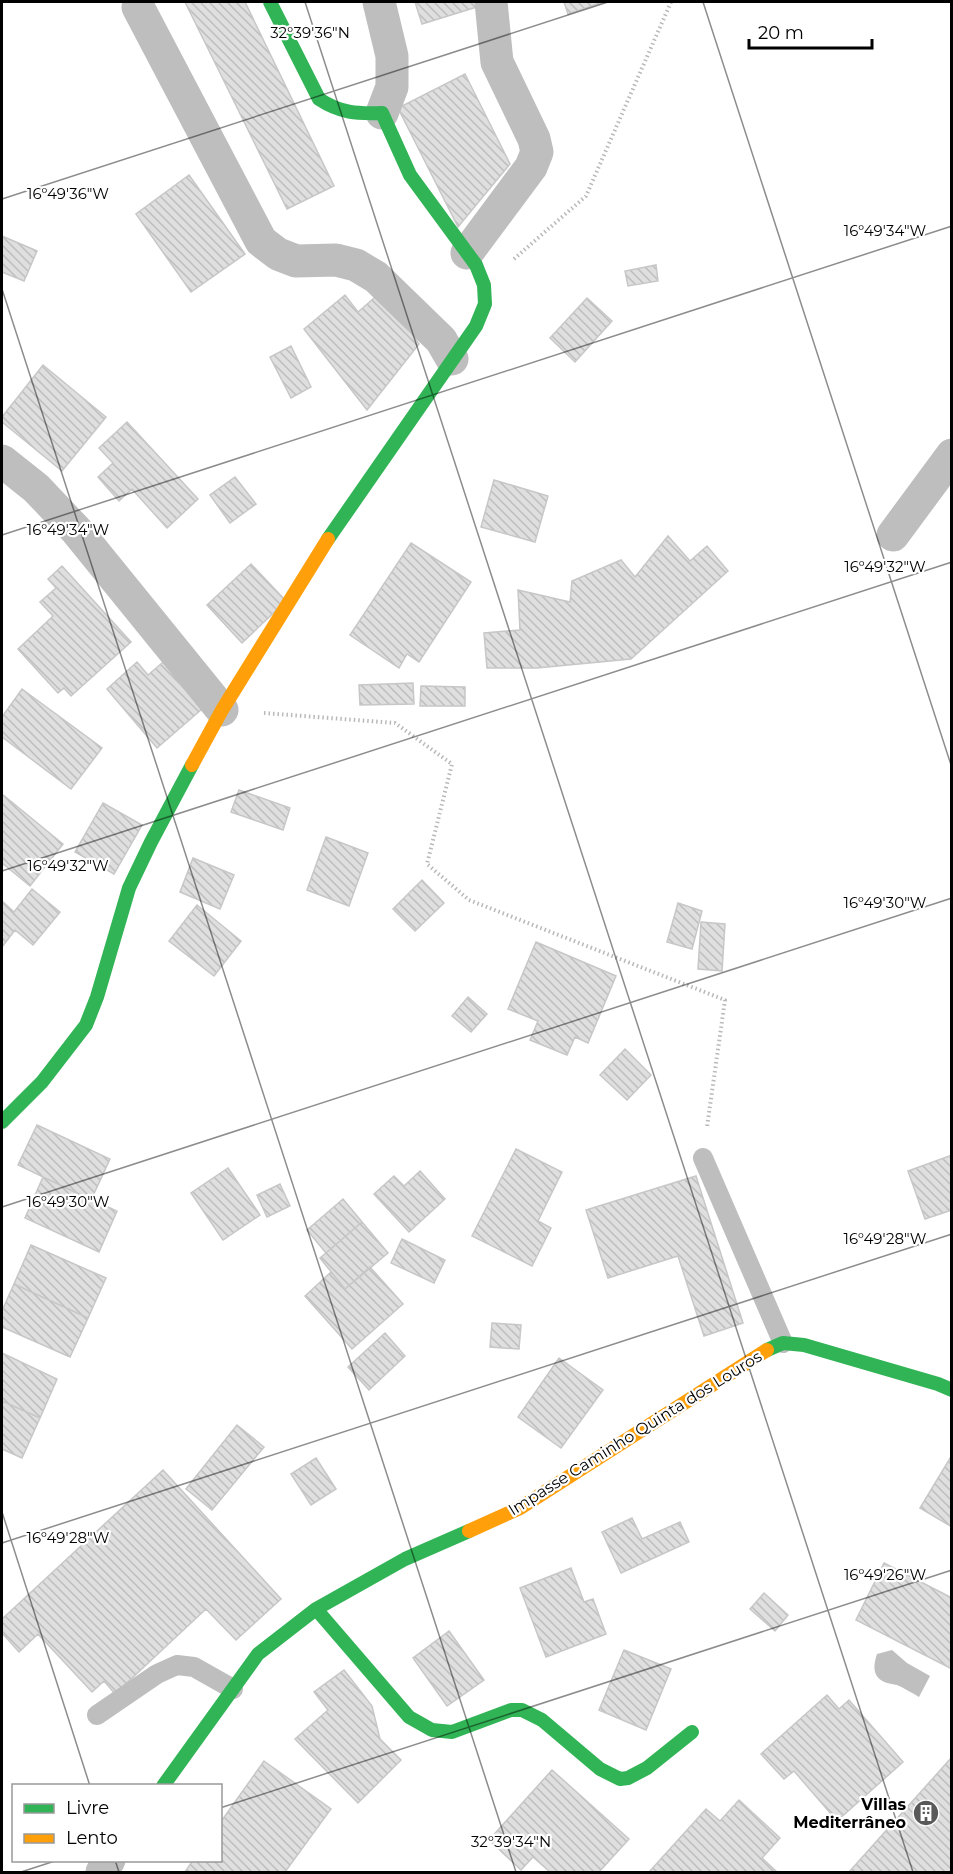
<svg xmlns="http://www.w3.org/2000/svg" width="953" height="1874" viewBox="0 0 953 1874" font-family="Montserrat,sans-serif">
	<defs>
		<pattern id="building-back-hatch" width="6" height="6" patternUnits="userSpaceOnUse" patternTransform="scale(1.5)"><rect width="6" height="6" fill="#dfdfdf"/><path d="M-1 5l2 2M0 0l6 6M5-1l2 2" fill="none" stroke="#bebebe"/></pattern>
	</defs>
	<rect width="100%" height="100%" fill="#fff"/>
	<path fill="#bfbfbf" d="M892 1650 907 1663 930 1676 919 1697C912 1693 904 1688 897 1685 893 1684 890 1684 887 1683 872 1678 873 1666 877 1654Z"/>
	<path fill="url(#building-back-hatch)" stroke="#c7c7c7" stroke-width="1.5" d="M185 2H245L334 186 287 209Z
		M415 2H475L477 7 422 24Z
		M564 2H604L568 14Z
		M465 74 510 164 458 227 398 108Z
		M189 175 245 254 191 292 136 214Z
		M2 236 37 251 24 281 2 272Z
		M656 265 658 281 628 286 625 271Z
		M382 291 419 344 367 410 304 329 345 295 358 312Z
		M587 298 612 321 575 362 550 338Z
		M291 346 311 387 291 398 270 357Z
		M43 365 106 417 62 471 2 422V417Z
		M127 422 198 499 167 528 132 489 119 501 98 477 113 463 99 448Z
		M235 477 256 504 230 523 210 495Z
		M494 480 548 496 535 542 481 527Z
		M668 536 690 561 707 546 728 571 631 659 537 668H487L484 633 520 630 518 590 570 602 572 581 621 560 635 577Z
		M411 543 471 582 419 662 407 654 399 668 350 635Z
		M251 564 286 601 242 643 207 605Z
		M62 566 131 642 71 696 64 688 58 693 18 649 53 616 40 602 56 588 48 579Z
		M169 657 209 703 157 748 107 689 137 662 148 675Z
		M413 683 414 704 360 705 359 685Z
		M421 686 465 687V706H420Z
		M22 689 102 748 71 789 2 737V717Z
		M239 790 290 808 283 830 231 812Z
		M2 794 63 844 30 886 2 863Z
		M103 803 142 825 114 874 75 852Z
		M326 837 368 853 349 906 307 890Z
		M193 858 234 875 220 909 180 892Z
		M422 880 444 903 415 931 393 909Z
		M32 889 60 912 33 945 15 930 2 947V901L14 912Z
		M678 903 702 911 692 949 667 942Z
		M197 905 241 941 214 976 169 941Z
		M701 922 725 924 722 971 698 969Z
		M536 942 616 976 588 1043 575 1037 567 1055 530 1040 538 1021 508 1009Z
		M468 997 487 1014 471 1032 452 1016Z
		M625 1049 651 1075 627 1100 600 1075Z
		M37 1125 110 1159 91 1200 18 1165Z
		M516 1149 562 1172 538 1221 551 1228 532 1266 472 1236Z
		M952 1155V1210L925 1219 908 1171Z
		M228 1168 260 1215 223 1240 191 1193Z
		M420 1171 445 1199 409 1232 374 1194 394 1176 404 1186Z
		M696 1176 743 1323 704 1336 678 1256 608 1278 586 1210Z
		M43 1177 117 1211 99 1252 25 1218Z
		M280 1184 290 1206 267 1217 257 1195Z
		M343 1199 362 1222 326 1253 307 1230Z
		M362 1222 388 1253 345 1289 320 1258Z
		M402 1239 445 1260 434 1283 391 1263Z
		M31 1245 106 1278 88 1318 14 1284Z
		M370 1267 403 1304 352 1349 305 1296 331 1272 345 1289Z
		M14 1284 88 1318 70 1357 2 1327V1311Z
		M492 1323 521 1325 519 1349 490 1347Z
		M385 1333 405 1356 369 1390 348 1367Z
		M2 1353 57 1379 40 1418 2 1401Z
		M559 1358 603 1390 561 1448 518 1417Z
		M2 1401 40 1418 22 1458 2 1449Z
		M237 1425 264 1447 212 1510 186 1489Z
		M952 1455V1527L920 1508Z
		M316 1458 336 1489 311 1505 291 1474Z
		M163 1470 281 1599 236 1640 206 1609 115 1694 104 1681 92 1692 38 1634 19 1652 2 1633V1619Z
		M632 1518 642 1539 680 1522 689 1542 621 1573 602 1532Z
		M884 1563 952 1598V1669L856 1620Z
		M571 1568 584 1602 593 1599 606 1634 546 1657 520 1588Z
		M764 1593 788 1615 775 1631 750 1609Z
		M449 1631 484 1680 447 1706 413 1658Z
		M624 1650 671 1669 646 1730 599 1710Z
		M344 1670 372 1706 380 1739 401 1760 358 1803 295 1739 328 1710 314 1692Z
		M827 1695 839 1709 849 1700 903 1762 837 1821 794 1771 784 1779 761 1754Z
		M952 1757V1870L949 1872H849Z
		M264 1761 331 1809 285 1872H185L193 1860H220V1823Z
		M552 1770 629 1839 599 1872H550L533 1857 521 1870 489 1840Z
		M739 1800 780 1838 762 1858 777 1872H649L706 1809 720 1821Z"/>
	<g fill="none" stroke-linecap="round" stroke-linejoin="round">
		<path stroke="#b9b9b9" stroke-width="4" stroke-dasharray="1.5 3" stroke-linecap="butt" d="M514 259 586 196 671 2
			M264 713 395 723 452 764 427 864 469 900 725 1000 707 1127"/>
		<path stroke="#bebebe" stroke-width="20" d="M703 1158 783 1343
			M97 1715 157 1674 177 1665 194 1667 233 1689"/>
		<path stroke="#bebebe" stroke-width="33" d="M379 2 392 56V87L382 113
			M138 7 261 241 278 254 296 261 336 260 356 265 376 277 441 340 452 359
			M467 253 531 167 537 152 534 139 497 62 491 2
			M2 461 36 488 76 530 222 710
			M893 535 952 455
			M102 1872 109 1860"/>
		<path stroke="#30b455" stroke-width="14" d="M270 2 319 99C340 113 357 114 382 113L410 175 476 265 484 285 485 304 476 326 328 539
			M2 1122 42 1082 86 1025 97 997 129 888 151 842 192 765
			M767 1350 783 1343 804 1345 938 1384 952 1390
			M316 1609 409 1717 432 1730 452 1732 511 1710H522L542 1720 600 1769 620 1779 628 1778 647 1768 692 1732
			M163 1786 258 1654 316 1609 405 1559 469 1531"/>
		<path stroke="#ff9f0a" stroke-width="14" d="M192 765 222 710 328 539
			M469 1531 520 1508 767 1350"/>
	</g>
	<path fill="none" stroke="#000" stroke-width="1.5" stroke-opacity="0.45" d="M305 2 913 1872M703 2 952 768M2 199 608 2M2 289 516 1872M2 535 952 226M2 871 952 562M2 1207 952 898M2 1512 90 1786M2 1543 952 1234M220 1808 952 1570M115 1860 119 1872M21 1872 58 1860"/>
	<defs>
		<g id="building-disc" transform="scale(1.35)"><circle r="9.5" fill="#595959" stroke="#fff"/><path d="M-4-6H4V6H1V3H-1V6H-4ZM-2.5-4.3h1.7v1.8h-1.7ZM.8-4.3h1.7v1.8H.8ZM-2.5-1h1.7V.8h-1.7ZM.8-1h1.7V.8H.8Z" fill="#fff"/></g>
	</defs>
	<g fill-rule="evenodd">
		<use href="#building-disc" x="926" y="1813"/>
	</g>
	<g text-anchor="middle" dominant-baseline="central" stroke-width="4.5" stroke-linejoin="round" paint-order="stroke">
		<g font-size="16" fill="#000" stroke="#fff">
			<text transform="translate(635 1433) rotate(-32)">Impasse Caminho Quinta dos Louros</text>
		</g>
		<g font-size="16" font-weight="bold" fill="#000" stroke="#fff" text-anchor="end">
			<text x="906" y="1804">Villas<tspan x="906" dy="18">Mediterrâneo</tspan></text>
		</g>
	</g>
	<g font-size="15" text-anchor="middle" fill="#000" stroke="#fff" stroke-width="4.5" stroke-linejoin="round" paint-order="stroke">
		<text x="310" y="38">32°39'36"N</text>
		<text x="68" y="199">16°49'36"W</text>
		<text x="885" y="236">16°49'34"W</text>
		<text x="68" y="535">16°49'34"W</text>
		<text x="885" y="572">16°49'32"W</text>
		<text x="68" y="871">16°49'32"W</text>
		<text x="885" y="908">16°49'30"W</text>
		<text x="68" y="1207">16°49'30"W</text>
		<text x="885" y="1244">16°49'28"W</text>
		<text x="68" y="1543">16°49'28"W</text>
		<text x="885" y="1580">16°49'26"W</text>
		<text x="511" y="1847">32°39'34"N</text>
	</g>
	<rect width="953" height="1874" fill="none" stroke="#000000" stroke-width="6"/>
	<rect x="12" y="1784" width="210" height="78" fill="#ffffff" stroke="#999999" stroke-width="1.5"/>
	<rect x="24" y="1804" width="30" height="9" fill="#30b455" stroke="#999999" stroke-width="1.5"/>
	<text x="66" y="1814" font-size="18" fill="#000000">Livre</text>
	<rect x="24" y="1834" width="30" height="9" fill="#ff9f0a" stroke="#999999" stroke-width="1.5"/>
	<text x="66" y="1844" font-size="18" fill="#000000">Lento</text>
	<path d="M749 39v9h123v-9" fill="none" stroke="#000000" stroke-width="3"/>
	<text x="758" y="39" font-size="18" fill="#000000" stroke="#ffffff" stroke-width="4.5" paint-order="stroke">20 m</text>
</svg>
